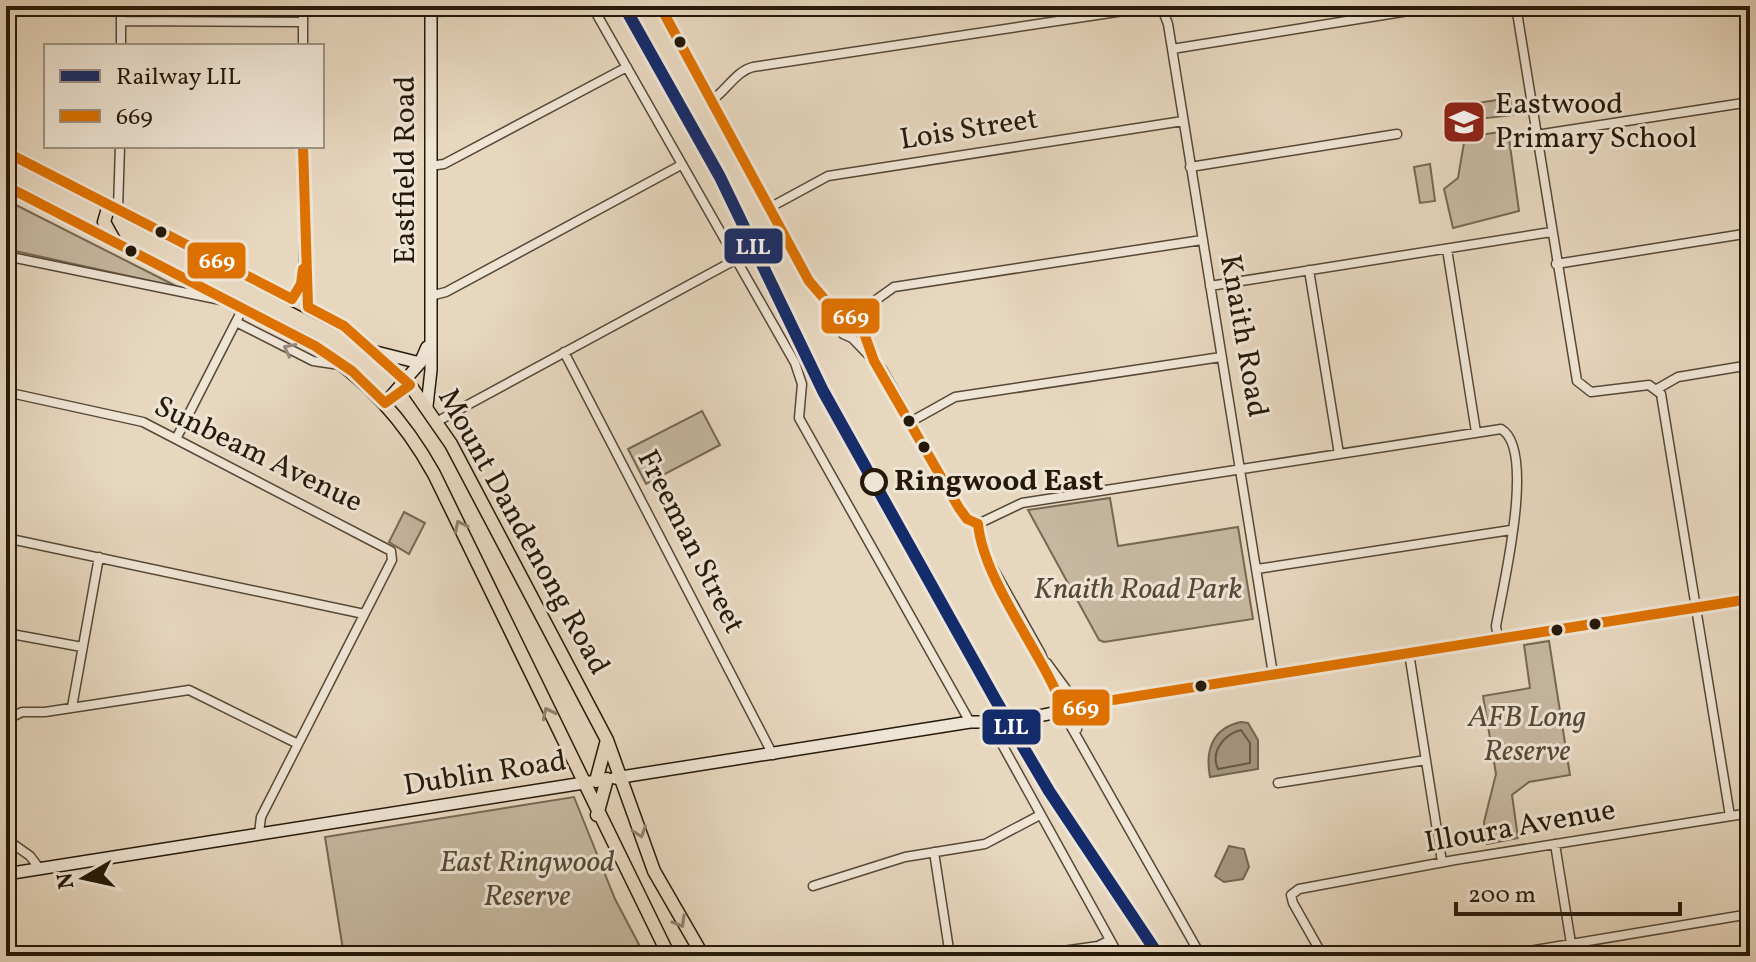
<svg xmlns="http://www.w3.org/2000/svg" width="1756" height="962" viewBox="0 0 1756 962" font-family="Vollkorn,serif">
	<rect width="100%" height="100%" fill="#e7d7bf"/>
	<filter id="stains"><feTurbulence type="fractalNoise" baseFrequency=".0025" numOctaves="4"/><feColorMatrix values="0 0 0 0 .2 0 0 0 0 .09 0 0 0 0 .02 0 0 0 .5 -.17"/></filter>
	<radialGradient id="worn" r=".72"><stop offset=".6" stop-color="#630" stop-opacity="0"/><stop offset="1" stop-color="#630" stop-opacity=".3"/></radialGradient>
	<path fill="#c6b7a0" stroke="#766854" stroke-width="2" d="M1510 98 1513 115 1479 119 1477 103Z
		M1508 131 1519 211 1453 228 1444 189 1458 178 1465 137Z
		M1430 164 1435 201 1420 203 1414 167Z
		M6 200 178 287 6 249Z
		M702 411 720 445 646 484 628 449Z
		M1110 498 1118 546 1238 527 1253 619 1104 642 1099 640 1028 510Z
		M404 512 425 523 409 554 389 542Z
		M1549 641 1570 775 1529 782 1512 795 1518 838 1487 844 1484 822 1496 774 1483 696 1530 688 1524 645Z
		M574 797 615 899 645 956H344L325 837Z"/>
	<path fill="#a59681" stroke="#726451" stroke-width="2" d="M1241 722 1248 723 1258 740V769L1210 777C1205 751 1212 728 1241 722Z
		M1229 846 1244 849 1249 867 1243 879 1224 882 1215 876Z"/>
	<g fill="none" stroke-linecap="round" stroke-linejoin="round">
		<path stroke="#655845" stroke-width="2" d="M1241 730 1250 743V763L1218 769C1210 752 1224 734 1241 730Z"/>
		<g stroke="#564836" stroke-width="11">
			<path id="street" d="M121 6V46
				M303 6V46
				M592 6 795 363 802 384 799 418 970 722
				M660 6 809 281 827 302 843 334 852 338 882 369 959 508 967 519 978 524
				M1516 6 1577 381 1591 392 1649 385 1661 394 1730 816
				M431 12 480 10 496 6
				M121 21 303 22
				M1172 49 1440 6
				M711 101C726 91 736 71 753 67L1150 7 1163 11 1168 24 1273 674
				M1536 135 1750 102
				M303 146 304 263 308 307
				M430 166 444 164 627 67
				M1190 167 1397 134
				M769 208 828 176 1183 121
				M118 209 120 146
				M1447 249 1476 432
				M6 256 221 300
				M1556 264 1750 233
				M1309 270 1339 454
				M1210 286 1551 232
				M430 296 446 292 681 165
				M830 305 850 317
				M869 306 861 331 871 353
				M852 317 894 287 1202 240
				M236 322 313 361 340 365
				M564 352 773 755
				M1657 389 1678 377 1750 365
				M6 392 143 422 391 551 392 560 261 817 259 833
				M438 421 735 260
				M912 421 955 397 1221 357
				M177 437 243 308
				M978 524 1022 503 1501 429C1537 449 1502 590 1496 626L1498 639
				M978 524 980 545 1041 654 1069 723 1201 956
				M6 538 364 614
				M1257 569 1511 530
				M6 633 82 647
				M1409 653 1442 862
				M1047 663 1069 693 1077 729
				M72 707 99 557
				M988 719 1119 956
				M6 720 22 712H45L189 690 298 744
				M1278 783 1426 760
				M6 839 30 856 39 868
				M1555 844 1573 956
				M934 852 950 956
				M813 886 905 857 985 844 1040 815
				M1028 956 1098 946 1110 940
				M1323 956 1293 903 1291 895 1299 889 1455 860 1750 813
				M1499 956 1750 914"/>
		</g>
		<g stroke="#251909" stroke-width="14">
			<path id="secondary" d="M376 352 420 363
				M385 403 420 363 427 347
				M427 406 431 370V6
				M615 778 970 722C1013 723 1053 714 1094 703L1750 599
				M6 874 590 782"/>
		</g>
		<g stroke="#251909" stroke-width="15">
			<path id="primary" d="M6 152 344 326 410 385 451 444 607 740 654 871 703 956
				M6 186 315 346C367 379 404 420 434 474L669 956
				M109 205 104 222 114 240
				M596 781 607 740
				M597 815 607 779"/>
		</g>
		<use href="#street" stroke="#efe5d5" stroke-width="8"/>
		<use href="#secondary" stroke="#efe5d5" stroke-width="11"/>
		<use href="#primary" stroke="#e7d7bf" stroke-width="12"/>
		<g stroke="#efe5d5" stroke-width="16">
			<path id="bus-1" d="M660 6 809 281 827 302 860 322 874 361 959 508 967 519 978 524
				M6 152 292 299 301 284 303 269
				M6 186 315 346 352 371 385 403 410 385 344 326 308 307 303 146
				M978 524C984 583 1044 654 1065 713L1094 703 1750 599"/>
		</g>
		<use href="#bus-1" stroke="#de7201" stroke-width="10"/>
		<g stroke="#efe5d5" stroke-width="18">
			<path id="rail-1" d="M624 6 720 177 823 391 995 699 1049 791 1159 956"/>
		</g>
		<use href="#rail-1" stroke="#152c6b" stroke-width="12"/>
	</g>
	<defs><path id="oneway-chevron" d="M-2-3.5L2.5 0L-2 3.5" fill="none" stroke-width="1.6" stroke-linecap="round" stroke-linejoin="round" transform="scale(2)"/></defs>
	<use stroke="#948979" href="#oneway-chevron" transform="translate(289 349) rotate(-153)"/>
	<g stroke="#90826d">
		<use href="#oneway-chevron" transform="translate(460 526) rotate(-116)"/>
		<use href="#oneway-chevron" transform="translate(548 713) rotate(-116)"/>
		<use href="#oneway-chevron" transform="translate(640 832) rotate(71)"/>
		<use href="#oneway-chevron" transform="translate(680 922) rotate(60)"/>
	</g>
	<defs>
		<g id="school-square" transform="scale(2.3)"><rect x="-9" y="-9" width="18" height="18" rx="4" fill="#8f2418" stroke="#efe5d5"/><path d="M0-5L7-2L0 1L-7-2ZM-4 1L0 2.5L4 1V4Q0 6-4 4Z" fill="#fff"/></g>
	</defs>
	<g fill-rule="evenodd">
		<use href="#school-square" x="1464" y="122"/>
	</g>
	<g fill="#251909" stroke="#efe5d5" stroke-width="3">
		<circle cx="680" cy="42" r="7"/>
		<circle cx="161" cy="232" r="7"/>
		<circle cx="131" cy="251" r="7"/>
		<circle cx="909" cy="421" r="7"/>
		<circle cx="924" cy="447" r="7"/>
		<circle cx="1595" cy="624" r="7"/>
		<circle cx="1557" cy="630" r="7"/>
		<circle cx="1201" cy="686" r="7"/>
	</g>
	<circle fill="#efe5d5" stroke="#251909" stroke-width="4" cx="874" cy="482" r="12"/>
	<g text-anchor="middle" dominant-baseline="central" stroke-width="6" stroke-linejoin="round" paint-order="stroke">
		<g font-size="30" fill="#251909" stroke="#efe5d5" text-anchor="start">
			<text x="1495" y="105">Eastwood<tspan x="1495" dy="34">Primary School</tspan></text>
		</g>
		<g font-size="30" fill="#251909" stroke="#efe5d5">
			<text transform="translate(969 130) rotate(-9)">Lois Street</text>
			<text transform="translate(406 170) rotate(-90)">Eastfield Road</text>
			<text transform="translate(1243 336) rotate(80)">Knaith Road</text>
			<text transform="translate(258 455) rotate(26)">Sunbeam Avenue</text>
			<text transform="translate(523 532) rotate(61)">Mount Dandenong Road</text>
			<text transform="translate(690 542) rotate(63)">Freeman Street</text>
			<text transform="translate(485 774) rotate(-9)">Dublin Road</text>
			<text transform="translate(1520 827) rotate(-10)">Illoura Avenue</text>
		</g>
		<g font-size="30" font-weight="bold" fill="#251909" stroke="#efe5d5" text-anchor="start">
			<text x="894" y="482">Ringwood East</text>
		</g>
		<g font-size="30" font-style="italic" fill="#554836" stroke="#efe5d5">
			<text x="1138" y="590">Knaith Road Park</text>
			<text x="1527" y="718">AFB Long<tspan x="1527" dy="34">Reserve</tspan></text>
			<text x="527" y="863">East Ringwood<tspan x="527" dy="34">Reserve</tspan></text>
		</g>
	</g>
	<g stroke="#efe5d5" stroke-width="3">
		<rect x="723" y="227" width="61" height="38" rx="8" fill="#152c6b"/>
		<rect x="186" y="241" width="61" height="39" rx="8" fill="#de7201"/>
		<rect x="820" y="297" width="61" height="38" rx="8" fill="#de7201"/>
		<rect x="1051" y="688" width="60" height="39" rx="8" fill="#de7201"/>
		<rect x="981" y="708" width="61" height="38" rx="8" fill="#152c6b"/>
	</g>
	<g font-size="22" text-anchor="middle" font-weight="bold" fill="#fff">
		<text x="753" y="254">LIL</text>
		<text x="217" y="268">669</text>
		<text x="851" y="324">669</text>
		<text x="1081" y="715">669</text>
		<text x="1011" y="734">LIL</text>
	</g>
	<rect width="1756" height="962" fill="none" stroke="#e7d7bf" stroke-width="32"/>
	<rect x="8" y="8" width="1740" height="946" fill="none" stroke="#251909" stroke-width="4"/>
	<rect x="16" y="16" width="1724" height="930" fill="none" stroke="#251909" stroke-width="2"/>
	<rect x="44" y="44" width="280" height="104" fill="#efe5d5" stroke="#9e9383" stroke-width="2"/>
	<rect x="60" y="70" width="40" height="12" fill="#152c6b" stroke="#9e9383" stroke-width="2"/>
	<text x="116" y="84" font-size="24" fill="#251909">Railway LIL</text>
	<rect x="60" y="110" width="40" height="12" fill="#de7201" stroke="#9e9383" stroke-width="2"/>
	<text x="116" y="124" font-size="24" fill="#251909">669</text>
	<g transform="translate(84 878) rotate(261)" stroke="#efe5d5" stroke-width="6" paint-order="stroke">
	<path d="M0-6L14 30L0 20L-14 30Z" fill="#251909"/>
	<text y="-12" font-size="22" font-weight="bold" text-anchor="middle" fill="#251909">N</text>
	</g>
	<path d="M1456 902v12h224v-12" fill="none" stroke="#251909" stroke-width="4"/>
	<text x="1468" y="902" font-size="24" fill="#251909" stroke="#efe5d5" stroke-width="6" paint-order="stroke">200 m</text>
	<rect width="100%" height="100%" filter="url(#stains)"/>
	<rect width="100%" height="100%" fill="url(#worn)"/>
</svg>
